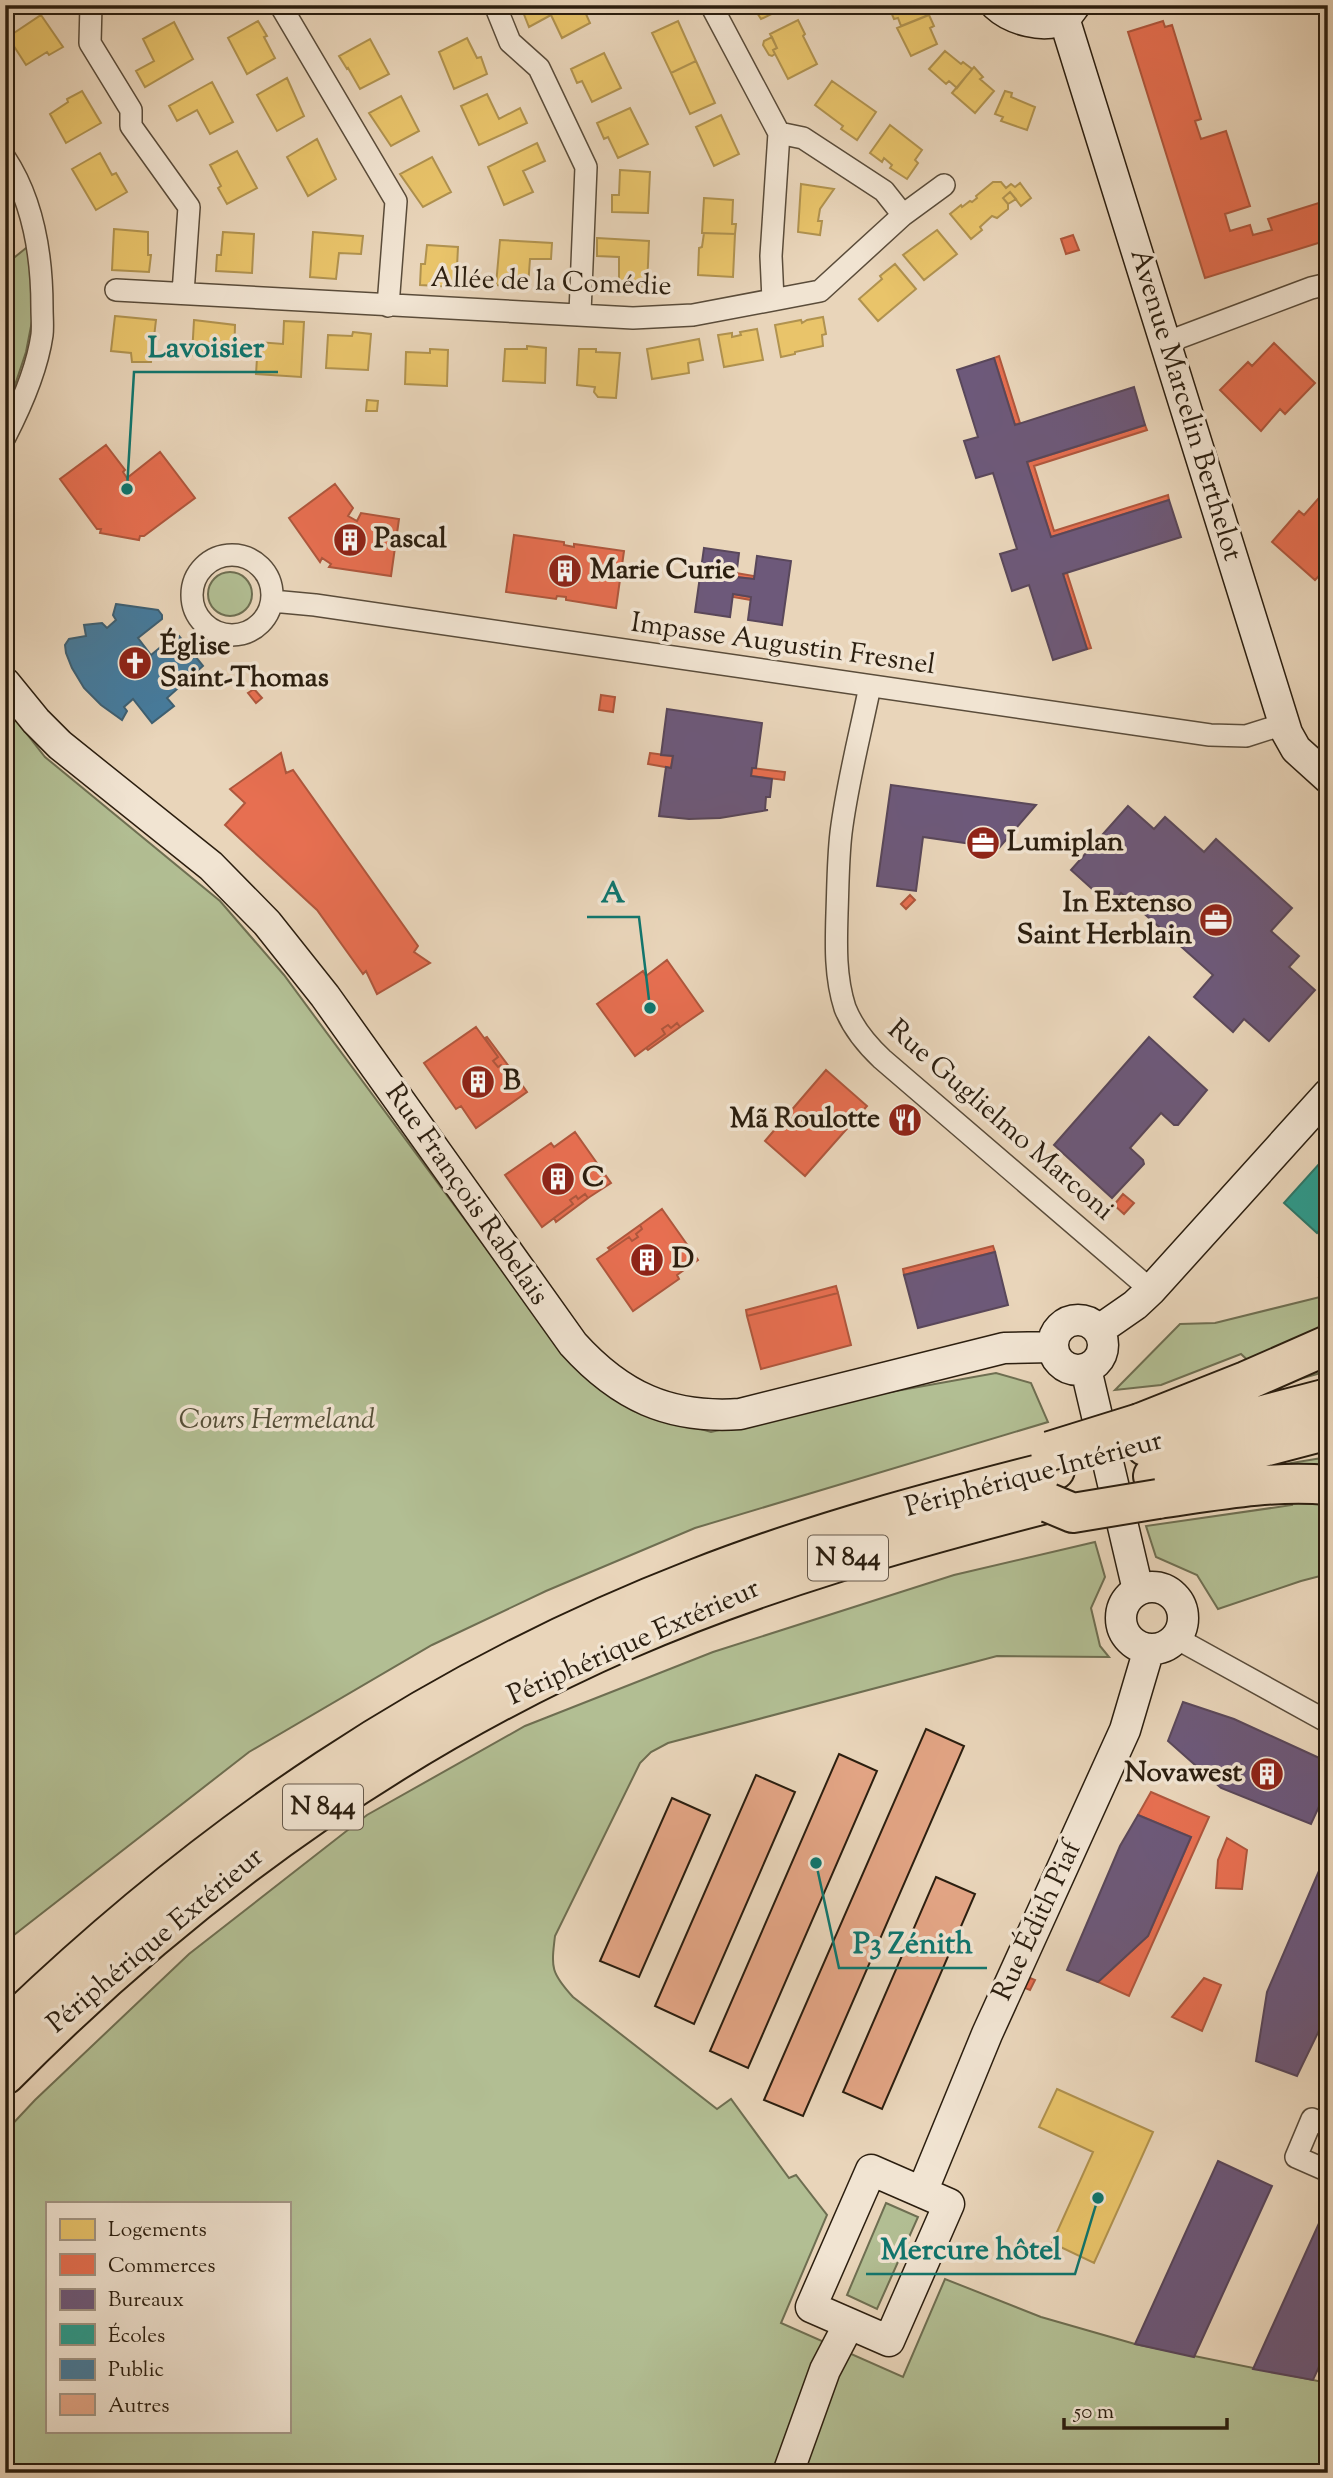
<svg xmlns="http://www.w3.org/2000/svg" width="1333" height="2478" viewBox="0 0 1333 2478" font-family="'Sorts Mill Goudy',serif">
	<rect width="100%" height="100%" fill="#e9d5ba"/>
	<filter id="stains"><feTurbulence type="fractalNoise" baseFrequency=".00286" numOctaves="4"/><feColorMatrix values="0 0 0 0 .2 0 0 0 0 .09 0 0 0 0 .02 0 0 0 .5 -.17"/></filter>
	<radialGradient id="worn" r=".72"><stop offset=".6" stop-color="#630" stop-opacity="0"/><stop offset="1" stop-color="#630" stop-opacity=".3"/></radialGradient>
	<path fill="#b2be93" stroke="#6e6e51" stroke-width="2" fill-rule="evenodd" d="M31 244 33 316 26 352 11 397 5 398V265Z
		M208 594a22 22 0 1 1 44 0a22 22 0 1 1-44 0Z
		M5 706 45 757 220 901 284 975 531 1309 635 1410 711 1432 868 1396 996 1373 1031 1383 1048 1422 695 1528 546 1591 432 1645 249 1752 5 1942Z
		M1328 1295V1371L1275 1386 1241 1354 1161 1385 1115 1390 1180 1324 1215 1323Z
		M1328 1457V1574L1301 1581 1218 1609 1197 1575 1156 1557 1146 1526 1292 1505 1285 1464Z
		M1095 1542 1105 1577 1091 1608 1100 1646 1109 1657 997 1656 668 1743 651 1752 640 1763 555 1936C551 1968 551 1973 573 1997L717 2109 731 2099 789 2178 796 2175 827 2215 781 2323 903 2377 945 2279 1041 2317 1135 2344 1328 2383V2473H5V2132L35 2100 189 1954 367 1815 525 1726 713 1652 954 1575ZM47 2203H289V2431H47Z
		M886 2203 918 2217 877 2309 847 2295Z"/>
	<path fill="#e9c46a" stroke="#b0924f" stroke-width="2" d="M326 5H353L352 10 326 7Z
		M524 5H582L590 23 562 38 551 15 529 27 521 7Z
		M752 5H788V6L761 19Z
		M888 5H918L919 7 922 6 926 16 901 26 898 18 894 19Z
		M41 15 63 47 49 55 47 52 26 65 8 37Z
		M929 15 934 26 930 28 937 44 911 56 897 28Z
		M798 20 805 34 803 36 817 64 788 79 773 50 777 48 770 34Z
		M258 21 267 36 264 37 275 58 247 74 228 38Z
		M678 21 696 61 671 73 652 33Z
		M174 22 193 59 145 87 136 71 154 61 143 39Z
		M772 37 777 48 773 50 775 54 772 56 769 55 763 45 764 41Z
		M467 38 477 58 481 57 487 74 454 89 439 52Z
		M370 39 389 74 360 89 348 68 347 69 339 56Z
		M945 51 961 64 963 62 972 69 957 88 949 81 946 84 929 69Z
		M604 53 621 88 592 102 582 81 577 83 571 69Z
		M696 61 715 103 690 114 671 73Z
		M974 67 983 77 980 79 994 91 975 113 952 93Z
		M287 78 304 116 277 131 257 95Z
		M832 81 876 112 857 140 841 129 843 126 815 105Z
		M212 82 233 122 210 134 197 110 177 121 169 106Z
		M82 91 101 123 66 143 50 114 68 102 67 99Z
		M1005 91 1012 93 1011 97 1035 107 1027 130 1001 121 1003 117 995 114Z
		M487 94 499 119 520 108 527 123 479 145 461 106Z
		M401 96 419 131 391 146 369 113Z
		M630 108 648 144 618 158 608 137 604 139 597 123Z
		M721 115 739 154 714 166 696 127Z
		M890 125 922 150 915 160 918 163 907 179 890 168 892 165 884 158 882 162 870 153Z
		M317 139 336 179 308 196 287 157Z
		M537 143 545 161 523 171 533 192 504 205 488 167Z
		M237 151 257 188 227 204 218 188 221 186 210 165Z
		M100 153 112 175 116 173 127 192 96 210 72 169Z
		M432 157 451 192 423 207 400 174Z
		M620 170 650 172 648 213 612 212V195H619Z
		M993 182H1001L1006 188 1011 184 1015 187 1020 183 1031 198 1021 206 1010 192 1003 198 1008 204V209L997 218 992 216 980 227 982 230 971 239 950 214 961 205 962 207 970 201 972 202 977 198 976 196Z
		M801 184 834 189 820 209 818 221H822L820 235 798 232Z
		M1010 192 1016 199 1008 204 1003 198Z
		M704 198 733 200 732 224H736L735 234 702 233Z
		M114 229 148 232V255H151L149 272 112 270Z
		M937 230 957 254 924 280 903 255Z
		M223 232 254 234 252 273 216 271 217 255H221Z
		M313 232 363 236 361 254 339 253 336 279 310 277Z
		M704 233 735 234 733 277 698 275 699 248 702 247Z
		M597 238 649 241 647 287 619 285V257L597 256Z
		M500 240 552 243 551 259H530L528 287 496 285Z
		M427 245 458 247 456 287 420 285 421 264H425Z
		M895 264 916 289 878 321 859 299 882 279 880 276Z
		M115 316 156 320 151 362H132L131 353 111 351Z
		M823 317 826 334 822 335 823 346 795 352V354L781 357 775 325 801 320 802 323 807 320Z
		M194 320 235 325 234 359 192 355Z
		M284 321 304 322 301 377 256 374 258 342 283 344Z
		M757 329 763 360 724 367 718 335 732 333V337L741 335 740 332Z
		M353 332 371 334 368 370 326 368 328 335 352 336Z
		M699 339 703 360 688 363 689 373 652 379 647 349Z
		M527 346 546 348 545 383 503 381 505 349H527Z
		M430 349 448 350 447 386 405 384 406 352 430 353Z
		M579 349H596V352L620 353 616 398 598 397 594 392 595 387 577 385Z
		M367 400 378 401 377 411H366Z
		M1057 2089 1153 2132 1094 2263 1052 2243 1093 2152 1039 2127Z"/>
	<path fill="#e76f51" stroke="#af573d" stroke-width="2" d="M1163 21 1165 27 1172 25 1201 119 1195 121 1201 139 1226 131 1250 206 1225 214 1230 231 1250 225 1253 235 1272 230 1268 219 1328 200V240L1205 278 1128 32Z
		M1073 235 1079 250 1066 254 1061 239Z
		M1274 343 1315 383 1285 414 1280 409 1261 431 1220 390 1248 362 1252 366Z
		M999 356 1020 423 1015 425 994 358Z
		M1145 425 1147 430 1034 466 1054 531 1168 495 1169 500 1051 537 1027 462Z
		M106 445 125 470 123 472 127 478 160 452 195 498 144 536H140L139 540 100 533 101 529H97L60 479Z
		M335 484 353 508 348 516 357 521 361 513 399 519 391 576 329 567 331 564 322 558 320 562 289 518Z
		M1325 491 1328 493V566L1315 580 1272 542 1299 511 1304 515Z
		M514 535 564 542V545L574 547V544L624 551 616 608 566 600V597L557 596 556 599 506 592Z
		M736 573 754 576V579L736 577Z
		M1067 573 1091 648 1087 649 1063 574Z
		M733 594 751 597V600L733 597Z
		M254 689 262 698 256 703 248 693Z
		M601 695 615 697 613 712 599 710Z
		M281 753 286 773 293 770 418 946 414 952 430 963 377 994 366 971 363 974 317 910 225 825 245 803 230 789Z
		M650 753 673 756 671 768 648 764Z
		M752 768 785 772 784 780 751 776Z
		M910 895 915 900 906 909 901 904Z
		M667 960 703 1011 680 1027 677 1023 671 1028 668 1025 662 1029 665 1034 635 1056 597 1004 643 971 646 976Z
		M677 1023 680 1027 648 1050 646 1048 665 1034 662 1029 668 1025 671 1028Z
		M476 1027 498 1057 493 1061 498 1067 501 1065 506 1071 510 1068 527 1092 476 1128 461 1106 456 1109 424 1063Z
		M487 1037 510 1068 506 1071 501 1065 498 1067 493 1061 498 1057 485 1038Z
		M826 1070 867 1106 805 1176 765 1141Z
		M575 1132 611 1183 588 1198 585 1194 578 1199 576 1196 570 1200 573 1204 542 1227 505 1175 551 1143 554 1147Z
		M585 1194 588 1198 556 1222 554 1218 573 1204 570 1200 576 1196 578 1199Z
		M1123 1194 1134 1203 1124 1214 1114 1205Z
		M662 1209 698 1260 677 1275 679 1279 633 1311 597 1259 629 1237 632 1241 638 1237 636 1234 642 1229 640 1225Z
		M640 1225 642 1229 636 1234 638 1237 632 1241 629 1237 610 1250 608 1248Z
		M993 1246 995 1252 904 1275 903 1269Z
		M1328 1276V1285L1321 1287 1319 1278Z
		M836 1286 838 1293 747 1316 746 1310Z
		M838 1293 851 1345 761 1369 747 1316Z
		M1151 1792 1209 1817 1129 1996 1098 1982 1148 1936 1191 1837 1138 1815Z
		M1227 1838 1247 1850 1242 1889 1216 1888 1218 1860Z
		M1030 1978 1035 1980 1030 1990 1025 1988Z
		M1204 1978 1221 1985 1202 2031 1172 2017Z"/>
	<path fill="#6d597a" stroke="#59475a" stroke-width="2" d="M994 358 1015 425 1134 387 1145 425 1027 462 1051 537 1169 500 1181 537 1063 574 1087 649 1053 660 1029 585 1012 591 1000 554 1017 549 993 473 976 478 964 441 978 437 957 370Z
		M704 548 739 553 736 577 754 579 757 556 791 561 782 625 748 620 751 597 733 594 730 617 695 612Z
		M667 709 762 723 756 768H752L751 776 772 779 770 797H766L765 810H768L720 818 689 819 659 816 666 767 671 768 673 756 661 755Z
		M891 785 1036 805 999 848 923 837 916 891 877 886Z
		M1128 806 1154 829 1165 817 1204 852 1216 839 1292 908 1271 931 1299 956 1289 967 1315 990 1269 1041 1244 1019 1233 1032 1194 997 1213 975 1121 893 1110 905 1071 870Z
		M1149 1037 1207 1090 1178 1125H1174L1161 1113 1130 1148 1143 1160 1144 1164 1112 1198 1054 1145Z
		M995 1252 1008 1305 918 1328 904 1275Z
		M1183 1702 1234 1719 1328 1762V1787L1311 1824 1221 1788 1168 1741Z
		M1138 1815 1191 1837 1148 1936 1098 1982 1067 1970 1120 1846Z
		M1328 1850V2012L1297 2076 1256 2061 1267 1992Z
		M1218 2161 1272 2186 1194 2357 1135 2344Z
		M1325 2210 1328 2211V2347L1313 2380 1253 2369Z"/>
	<path fill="#2a9d8f" stroke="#2a7769" stroke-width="2" d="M1328 1154V1227L1325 1224 1317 1233 1284 1203Z"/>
	<path fill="#457b9d" stroke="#3d5f72" stroke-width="2" d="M116 604 158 610 162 615V619L138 638 151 655 175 635 179 636 203 666 167 698 174 706 152 723 133 699 124 707 127 711 122 720 101 705 84 688 72 668 66 653 65 645 69 639 86 636 84 625 102 623 107 628 116 620 113 615Z"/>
	<path fill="#e3a585" stroke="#2b1e0f" stroke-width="2" d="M926 1729 964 1746 803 2116 764 2100Z
		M839 1754 877 1771 748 2068 710 2051Z
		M756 1775 795 1792 694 2024 655 2006Z
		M672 1798 710 1815 639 1977 600 1961Z
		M936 1877 975 1894 882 2109 843 2092Z"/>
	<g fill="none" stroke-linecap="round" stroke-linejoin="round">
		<g stroke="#5a4c3a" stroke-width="24">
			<path id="street" d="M91 5 90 43 131 110V126L189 207 183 293
				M283 5 282 8 396 201 388 306
				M495 5 510 42 539 68 586 167 580 313
				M711 5 779 133 771 256 773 300
				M779 133 803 138 884 191 903 215
				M5 158C34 202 42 256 42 308 42 317 43 327 42 335 37 370 21 406 5 437
				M116 290 633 318 693 315 820 291 903 215 944 185
				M1165 343 1311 288 1328 284
				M192 595a40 40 0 1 1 80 0a40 40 0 1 1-80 0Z
				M272 601 315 605 1210 735 1246 736 1284 724
				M870 686C860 735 847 784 841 833 838 859 838 886 837 913 836 945 835 977 845 1008 853 1028 866 1044 882 1059L1151 1290
				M1176 1638 1328 1722
				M1328 2126 1312 2119 1296 2157 1328 2171"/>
		</g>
		<g stroke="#2b1e0f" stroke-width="33">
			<path id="secondary" d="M996 5C1011 19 1045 30 1064 18 1068 16 1072 9 1075 5
				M1064 18 1287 733 1296 749 1328 778
				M5 683 36 721 60 745 211 866 267 923 325 996 573 1344C620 1396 669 1419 740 1414L1004 1348 1053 1347
				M1053 1345a25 25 0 1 1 50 0a25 25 0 1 1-50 0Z
				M1099 1330 1135 1305 1151 1290 1328 1094
				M1086 1369 1138 1590
				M1121 1618a31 31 0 1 1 62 0a31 31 0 1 1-62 0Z
				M871 2170 949 2204 889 2341 811 2307Z
				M922 2192 987 2034 1125 1730 1149 1649
				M788 2473 825 2370 849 2324"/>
		</g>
		<g stroke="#2b1e0f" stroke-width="42">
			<path id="highway" d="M1140 1423 1246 1381 1328 1345
				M1145 1446 1328 1398
				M1153 1476 1328 1430
				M1158 1499C1214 1491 1271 1480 1328 1485
				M5 2030C209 1833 430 1682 695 1579 812 1533 933 1501 1055 1470
				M5 2075C185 1893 393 1742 628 1639 764 1580 906 1540 1049 1503"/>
		</g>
		<use href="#street" stroke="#f1e4d2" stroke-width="21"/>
		<use href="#secondary" stroke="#f1e4d2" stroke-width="30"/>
		<use href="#highway" stroke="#e9d5ba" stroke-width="38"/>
		<g stroke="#2b1e0f" stroke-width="42" stroke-linecap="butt">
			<path id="highway-bridge" d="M1050 1451 1140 1423
				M1049 1503 1073 1513 1158 1499"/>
		</g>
		<use href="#highway-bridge" stroke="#e9d5ba" stroke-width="38"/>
	</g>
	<defs>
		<g id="building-disc" transform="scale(1.75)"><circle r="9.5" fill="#8f2418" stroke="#f1e4d2"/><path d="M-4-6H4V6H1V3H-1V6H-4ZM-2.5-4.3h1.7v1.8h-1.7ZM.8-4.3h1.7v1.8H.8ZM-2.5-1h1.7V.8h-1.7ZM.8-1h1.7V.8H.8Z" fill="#fff"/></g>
		<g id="church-disc" transform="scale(1.75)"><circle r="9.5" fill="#8f2418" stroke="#f1e4d2"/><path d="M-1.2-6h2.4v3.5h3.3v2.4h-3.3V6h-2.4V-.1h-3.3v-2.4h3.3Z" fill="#fff"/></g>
		<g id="office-disc" transform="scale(1.75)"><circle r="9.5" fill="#8f2418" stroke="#f1e4d2"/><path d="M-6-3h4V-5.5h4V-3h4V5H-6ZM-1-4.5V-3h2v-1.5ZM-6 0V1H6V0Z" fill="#fff"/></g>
		<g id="restaurant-disc" transform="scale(1.75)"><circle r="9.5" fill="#8f2418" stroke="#f1e4d2"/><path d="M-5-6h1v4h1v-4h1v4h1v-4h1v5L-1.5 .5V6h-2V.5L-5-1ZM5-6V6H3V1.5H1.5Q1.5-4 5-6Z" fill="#fff"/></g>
	</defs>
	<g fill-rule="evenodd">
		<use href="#building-disc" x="350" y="540"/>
		<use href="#building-disc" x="565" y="571"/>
		<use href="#church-disc" x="135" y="663"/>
		<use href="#office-disc" x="983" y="843"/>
		<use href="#office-disc" x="1216" y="920"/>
		<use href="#building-disc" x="478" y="1082"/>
		<use href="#restaurant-disc" x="905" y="1120"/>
		<use href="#building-disc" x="558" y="1179"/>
		<use href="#building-disc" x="647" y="1260"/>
		<use href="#building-disc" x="1267" y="1774"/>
	</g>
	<g text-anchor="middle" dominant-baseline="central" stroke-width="7" stroke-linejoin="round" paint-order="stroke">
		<g fill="#f1e4d2" stroke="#66594a" stroke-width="2">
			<rect x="808" y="1535.5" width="80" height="45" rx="5"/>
			<rect x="283" y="1784.5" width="80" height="45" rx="5"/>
		</g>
		<g font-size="26" font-weight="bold" fill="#2b1e0f">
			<text x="848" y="1558">N 844</text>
			<text x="323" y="1807">N 844</text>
		</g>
		<g font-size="28" fill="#2b1e0f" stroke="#f1e4d2">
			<text transform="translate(551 283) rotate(2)">Allée de la Comédie</text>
			<text transform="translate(1185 405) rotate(73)">Avenue Marcelin Berthelot</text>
			<text transform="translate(783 645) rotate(8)">Impasse Augustin Fresnel</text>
			<text transform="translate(1000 1121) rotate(41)">Rue Guglielmo Marconi</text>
			<text transform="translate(466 1195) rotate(55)">Rue François Rabelais</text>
			<text transform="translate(1034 1475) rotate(-15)">Périphérique Intérieur</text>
			<text transform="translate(634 1643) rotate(-24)">Périphérique Extérieur</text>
			<text transform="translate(1038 1921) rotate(-65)">Rue Édith Piaf</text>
			<text transform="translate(156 1941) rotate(-40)">Périphérique Extérieur</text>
		</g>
		<g font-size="28" font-weight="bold" fill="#2b1e0f" stroke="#f1e4d2" text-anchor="start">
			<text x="374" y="540">Pascal</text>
			<text x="590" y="571">Marie Curie</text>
			<text x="160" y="647">Église<tspan x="160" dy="32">Saint-Thomas</tspan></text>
			<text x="1007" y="843">Lumiplan</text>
			<text x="1192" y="904" text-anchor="end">In Extenso<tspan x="1192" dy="32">Saint Herblain</tspan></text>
			<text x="503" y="1082">B</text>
			<text x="880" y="1120" text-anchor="end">Mã Roulotte</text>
			<text x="582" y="1179">C</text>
			<text x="672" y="1260">D</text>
			<text x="1242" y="1774" text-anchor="end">Novawest</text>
		</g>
		<g font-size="28" font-style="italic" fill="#544e37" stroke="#f1e4d2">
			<text x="277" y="1421">Cours Hermeland</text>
		</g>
	</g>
	<path fill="none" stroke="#0f766e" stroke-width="2.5" d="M127 489L134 372H278M650 1008L639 917H587M816 1863L839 1968H987M1098 2198L1075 2274H866"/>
	<g fill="#0f766e" stroke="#f1e4d2" stroke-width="2.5">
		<circle cx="127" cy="489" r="7"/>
		<circle cx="650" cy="1008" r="7"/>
		<circle cx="816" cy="1863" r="7"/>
		<circle cx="1098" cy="2198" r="7"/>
	</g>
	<g font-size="30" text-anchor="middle" font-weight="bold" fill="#0f766e" stroke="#f1e4d2" stroke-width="7" stroke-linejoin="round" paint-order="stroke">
		<text x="206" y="357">Lavoisier</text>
		<text x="613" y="902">A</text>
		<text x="913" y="1953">P3 Zénith</text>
		<text x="971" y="2259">Mercure hôtel</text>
	</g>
	<rect width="1333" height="2478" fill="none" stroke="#e9d5ba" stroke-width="28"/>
	<rect x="7" y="7" width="1319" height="2464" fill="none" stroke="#2b1e0f" stroke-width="3.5"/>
	<rect x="14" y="14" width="1305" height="2450" fill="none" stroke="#2b1e0f" stroke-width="2"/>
	<rect x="46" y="2202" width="245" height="231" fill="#f1e4d2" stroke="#a29584" stroke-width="2"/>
	<rect x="60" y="2219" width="35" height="21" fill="#e9c46a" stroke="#a29584" stroke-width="2"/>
	<text x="108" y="2236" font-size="21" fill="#2b1e0f">Logements</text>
	<rect x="60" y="2254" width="35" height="21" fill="#e76f51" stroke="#a29584" stroke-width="2"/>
	<text x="108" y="2272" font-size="21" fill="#2b1e0f">Commerces</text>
	<rect x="60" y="2289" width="35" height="21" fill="#6d597a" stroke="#a29584" stroke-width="2"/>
	<text x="108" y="2306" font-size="21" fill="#2b1e0f">Bureaux</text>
	<rect x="60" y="2324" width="35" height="21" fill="#2a9d8f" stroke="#a29584" stroke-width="2"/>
	<text x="108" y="2342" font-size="21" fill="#2b1e0f">Écoles</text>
	<rect x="60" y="2359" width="35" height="21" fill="#457b9d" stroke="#a29584" stroke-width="2"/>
	<text x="108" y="2376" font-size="21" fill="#2b1e0f">Public</text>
	<rect x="60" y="2394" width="35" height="21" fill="#e3a585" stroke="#a29584" stroke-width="2"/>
	<text x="108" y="2412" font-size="21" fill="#2b1e0f">Autres</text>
	<path d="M1064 2418v10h163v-10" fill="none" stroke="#2b1e0f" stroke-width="3.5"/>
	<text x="1074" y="2418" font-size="21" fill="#2b1e0f" stroke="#f1e4d2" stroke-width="5" paint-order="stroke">50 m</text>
	<rect width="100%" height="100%" filter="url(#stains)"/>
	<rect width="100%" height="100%" fill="url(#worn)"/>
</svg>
